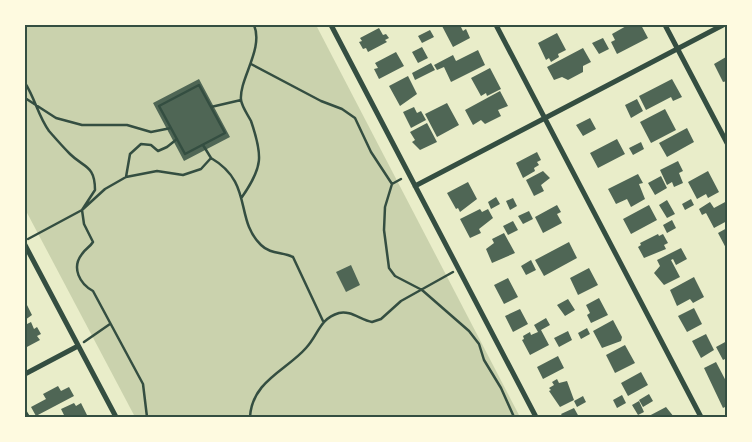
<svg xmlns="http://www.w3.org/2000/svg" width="752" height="442" viewBox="0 0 752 442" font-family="'DM Sans',sans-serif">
	<rect width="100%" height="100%" fill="#e9edc9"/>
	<path fill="#cad2ad" d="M25 25H316L520 417H135L25 209Z"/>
	<path fill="#4f6655" d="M444 25H460L463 31 466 29 470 38 453 47 442 26Z
		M628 25H641L648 38 617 54 611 42 615 40 612 34Z
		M379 28 383 35 386 34 389 38 385 40 387 42 368 52 366 48 363 49 359 42 362 41 360 38Z
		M430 30 434 37 422 43 418 36Z
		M557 33 566 50 558 54 559 57 551 62 549 58 546 60 538 43Z
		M603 38 609 49 599 54 592 43Z
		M422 47 428 58 418 63 412 52Z
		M583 48 591 62 583 66V72L568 80 562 77 554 80 547 67Z
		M478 50 485 65 451 82 444 67 437 70 434 65 453 55 456 61Z
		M396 52 404 66 379 79 374 69 378 68 375 63Z
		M726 57 727 81 723 82 714 64Z
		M431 63 435 70 415 80 412 73Z
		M490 68 501 89 487 96 486 93 481 96 471 78Z
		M408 76 417 94 400 106 389 86Z
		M199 79 230 137 184 161 153 103Z
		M672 79 682 97 673 101 671 97 646 110 639 96Z
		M500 91 508 106 498 110 501 116 485 124 481 120 473 125 465 110Z
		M637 99 643 111 631 118 625 105Z
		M447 103 459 125 437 137 425 114Z
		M414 107 417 113 421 111 426 120 411 128 403 112Z
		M665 109 676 130 651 143 640 122Z
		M590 118 596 129 583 136 576 125Z
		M427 123 437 142 420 150 412 142 415 140 410 132Z
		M687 128 694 142 667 157 659 143Z
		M617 139 625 154 598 168 590 153Z
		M641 142 644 149 633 155 629 148Z
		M537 152 541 160 537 162 539 165 534 168 535 171 523 178 516 163Z
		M678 161 683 171 679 173 683 183 674 187 672 182 667 185 660 170Z
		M543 171 550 178 541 185 544 191 534 196 526 180Z
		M708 171 719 192 708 198 706 194 697 199 688 182Z
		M638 174 643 183 639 184 645 199 631 207 627 199 616 204 608 189Z
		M661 176 667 188 655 195 648 183Z
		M468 182 477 199 460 212 458 208 456 209 447 193Z
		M496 197 500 204 491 209 488 202Z
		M513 198 517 206 510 210 506 201Z
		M691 199 694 205 685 210 682 204Z
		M667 200 675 214 667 218 659 205Z
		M727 201V221L714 228 706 213 702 215 699 209 710 202 714 208Z
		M557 205 561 212 557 214 562 223 543 233 535 217Z
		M649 205 657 220 631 234 623 219Z
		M480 209 482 212 488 209 493 218 479 229 481 233 470 238 460 219Z
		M529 211 533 219 523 224 518 216Z
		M672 220 676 228 667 233 663 225Z
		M513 221 518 230 508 235 503 226Z
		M727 228V250L718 233Z
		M504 233 515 253 492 263 486 249 494 243 492 239Z
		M658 234 659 236 663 234 668 243 664 245 666 249 644 258 638 247 641 245 640 243Z
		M569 242 577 258 544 276 535 260Z
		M681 248 687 259 676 265 673 259 671 260 680 277 664 285 654 273 660 266 657 260Z
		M531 260 536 270 526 275 521 266Z
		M351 265 360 285 346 292 336 272Z
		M589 268 598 285 578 295 570 278Z
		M694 277 704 297 693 303 690 299 677 306 670 290Z
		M508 278 518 297 504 304 494 285Z
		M599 298 608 315 591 323 587 315 590 313 586 305Z
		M568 299 575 310 565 316 557 305Z
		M25 301 32 315 25 320Z
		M694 308 702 324 687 332 678 316Z
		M520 309 528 324 513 332 505 316Z
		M546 318 550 325 541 330 549 345 530 355 522 340 524 339 523 336 530 332 531 335 538 332 534 325Z
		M613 320 622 337 621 341 602 348 593 331Z
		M31 322 34 329 37 327 41 334 37 336 40 340 25 348V325Z
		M587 328 590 334 581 339 578 333Z
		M568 331 572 340 559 347 554 338Z
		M706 334 714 350 701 358 692 341Z
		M727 341V358L723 360 716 347Z
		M625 345 635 363 615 373 606 355Z
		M558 356 564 368 543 379 537 367Z
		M716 362 727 383V406L723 408 704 368Z
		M641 372 648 385 628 396 621 383Z
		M557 379 559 383 567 381 574 400 560 407 549 391 551 390 549 388 554 385 552 382Z
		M58 386 61 391 69 387 74 396 36 416 31 407 46 399 43 394Z
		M649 394 653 401 643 407 639 400Z
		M622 395 626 403 617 408 613 400Z
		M583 396 586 402 577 407 574 401Z
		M639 401 644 412 638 415 632 405Z
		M74 403 76 406 81 403 88 417H61L64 415 61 409Z
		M666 407 674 417H647Z
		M574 408 579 417H563L561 414Z"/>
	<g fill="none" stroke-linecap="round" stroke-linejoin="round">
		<path stroke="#344e41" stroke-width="2.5" d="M251 64 321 101 342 109 355 118 371 152 392 184 385 207 384 230 389 268 395 276 422 290 469 331 479 344 484 360 501 388 514 417
			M25 83C35 98 38 116 49 131 56 139 63 147 70 154 84 168 95 165 95 190L82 210 84 224 93 242C90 247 85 249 82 254 71 268 80 284 93 291L143 384 147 417
			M199 85 225 133 185 154 159 106Z
			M25 98 56 118 82 125H127L151 132 171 128
			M211 107 241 100
			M203 145 211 158
			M126 177 130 154 141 144 151 145 158 151 167 147 177 139
			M392 184 401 179
			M242 197C263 167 263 156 251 121 248 115 242 107 241 100 239 79 264 49 254 25
			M28 239 82 210 105 189 126 177 157 171 183 175 201 169 211 158C254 183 234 219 261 245 270 254 282 252 293 257L323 321
			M84 342 110 324
			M250 417C252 381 287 370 306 348 319 334 319 319 339 313 350 310 361 320 372 322L381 319 401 301 453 272"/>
		<path stroke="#344e41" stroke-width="4" d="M25 412 28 417"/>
		<path stroke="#344e41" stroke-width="5" d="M331 25 536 417
			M496 25 701 417
			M665 25 727 143
			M415 186 723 25
			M25 245 116 417
			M25 374 78 346"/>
	</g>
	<rect width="752" height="442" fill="none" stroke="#fefae0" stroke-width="52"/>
	<rect x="26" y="26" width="700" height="390" fill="none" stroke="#344e41" stroke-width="2"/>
</svg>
